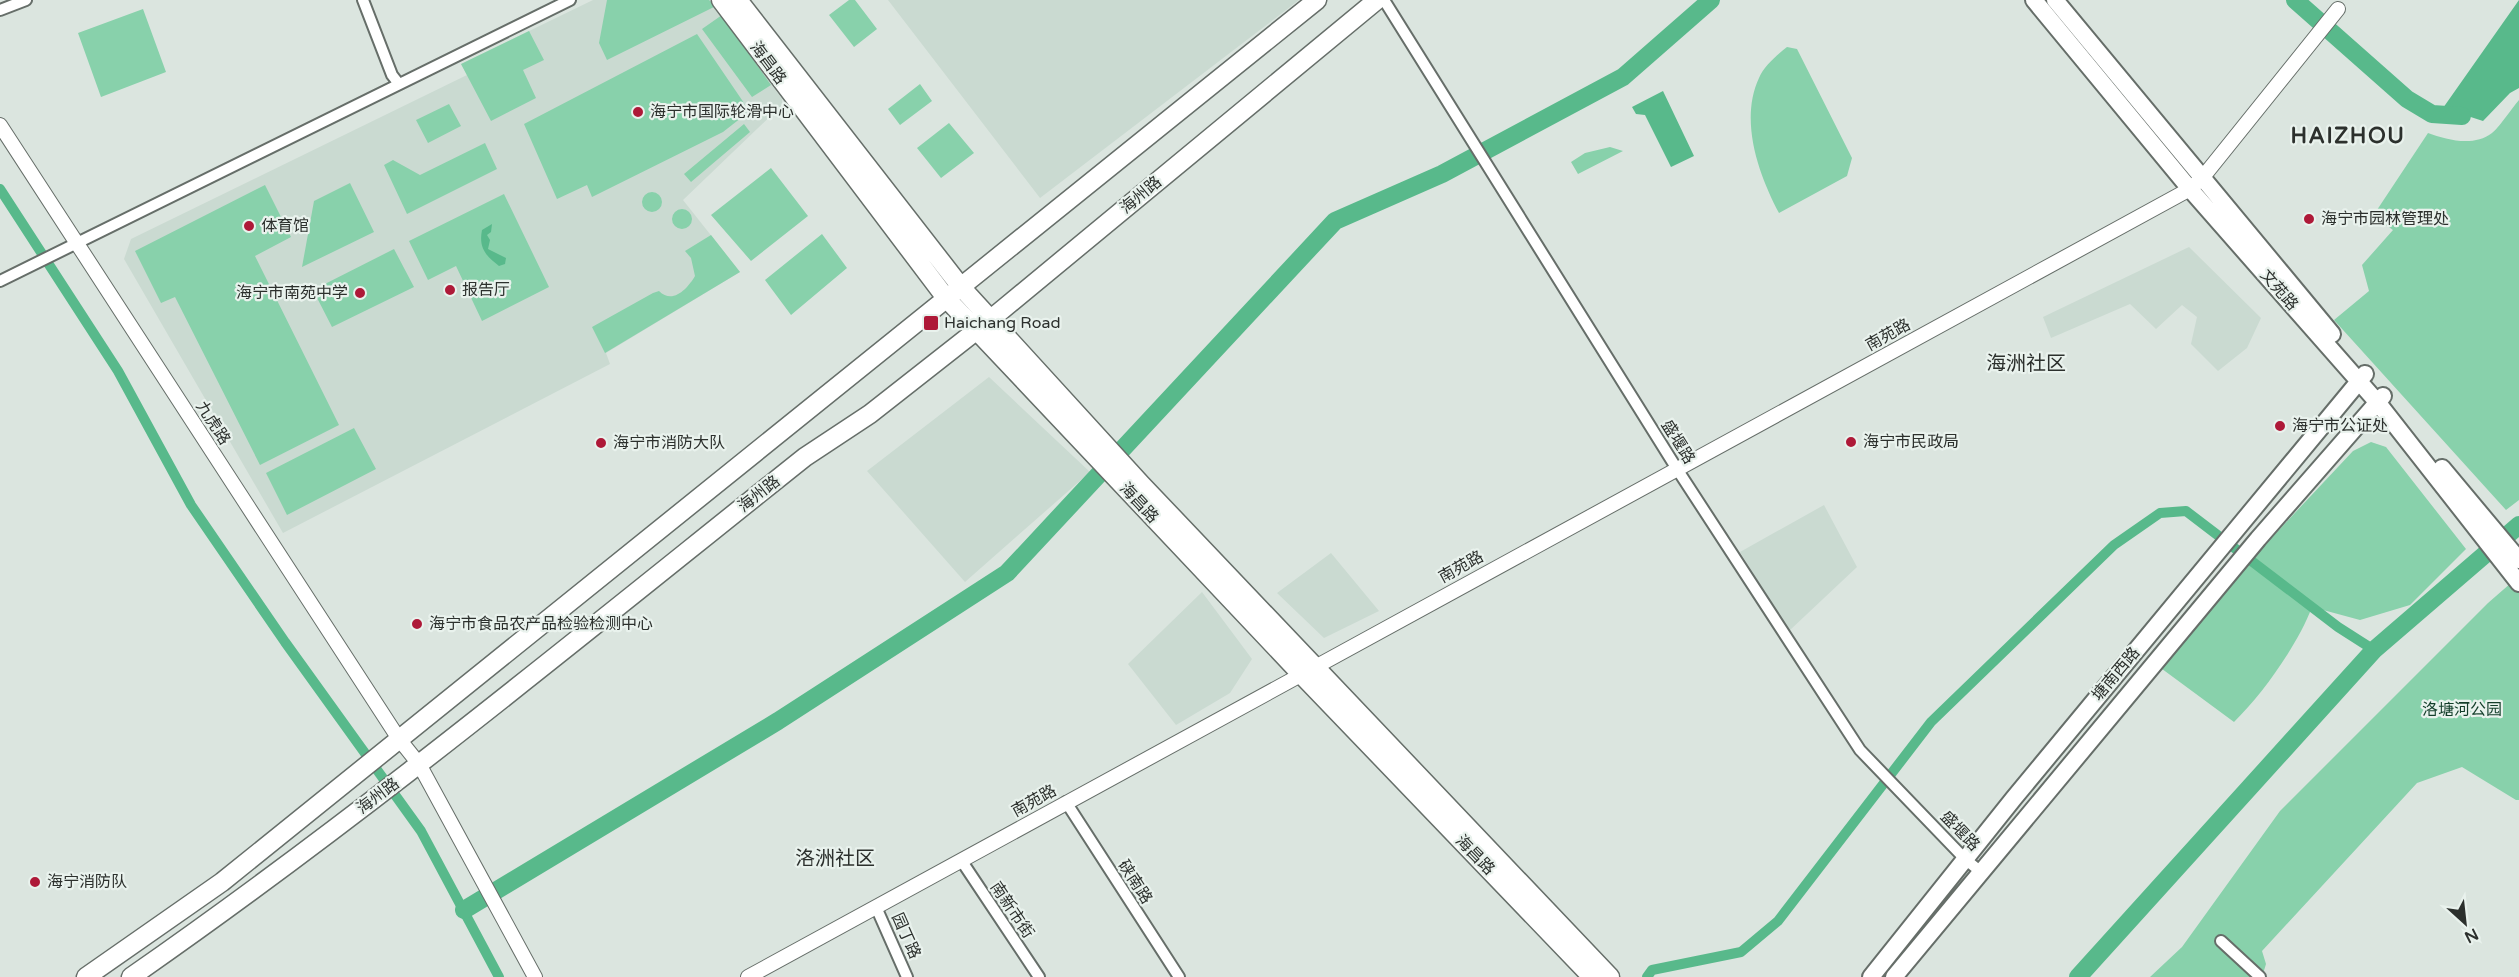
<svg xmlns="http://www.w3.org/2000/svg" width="2519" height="977" viewBox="0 0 2519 977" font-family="'Varela Round','Noto Sans SC',sans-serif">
	<rect width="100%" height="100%" fill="#dbe5df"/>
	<path fill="#cadad1" d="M593 0H709L782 99V105L683 200 740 272 606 353 610 364 283 533 124 259 131 239 467 75 461 64Z
		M888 0H1299L1040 198Z
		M2189 247 2261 318 2247 348 2218 371 2191 344 2197 317 2182 305 2156 329 2130 304 2051 338 2043 317Z
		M989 377 1090 472 965 582 867 471Z
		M1824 505 1857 567 1789 631 1740 552Z
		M1331 553 1379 611 1324 638 1277 593Z
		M1202 592 1252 659 1230 693 1176 725 1128 664Z"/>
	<path fill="#88d1ab" d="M607 0H709L716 6 607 60 599 43Z
		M849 0H855L877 29 854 47 829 15Z
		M143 9 166 72 101 97 78 33Z
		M722 15 771 85 752 97 702 29Z
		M529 31 544 60 523 70 536 98 491 121 461 64Z
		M697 34 744 103 746 114 723 132 592 197 587 185 557 199 524 124Z
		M1787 47 1797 49 1852 158 1847 176 1779 213C1759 175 1739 121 1759 78 1764 66 1777 55 1787 47Z
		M920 84 932 101 900 125 888 109Z
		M2519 100V500L2506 510 2334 320 2369 291 2362 265 2393 230 2373 216 2428 133C2447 140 2474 147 2492 133 2498 129 2512 108 2519 100Z
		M449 104 461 126 428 143 416 120Z
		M949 123 974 153 941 178 917 148Z
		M744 124 750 132 691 182 684 174Z
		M485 143 497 169 407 214 384 165 393 160 420 175Z
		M1610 147 1623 151 1578 174 1571 162 1585 153Z
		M771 168 808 216 751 261 711 215Z
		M350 183 374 232 302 267 314 201Z
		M265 185 291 237 255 256 339 425 260 465 175 297 161 303 135 251Z
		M642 202a10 10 0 1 1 20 0a10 10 0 1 1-20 0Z
		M504 194 549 287 482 321 456 266 428 280 409 241Z
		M672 219a10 10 0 1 1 20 0a10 10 0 1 1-20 0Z
		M822 234 847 268 791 315 765 280Z
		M711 235 740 272 605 353 592 327 653 293 659 291C673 305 688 288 695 276L691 258 685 251Z
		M394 249 414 287 332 327 313 290Z
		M354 428 376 469 287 515 266 473Z
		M2371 442 2386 447 2466 549 2410 605 2360 620 2312 607C2298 644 2263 694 2234 722L2154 663 2353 451Z
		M2519 576V800H2516L2462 767 2417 783 2262 951 2266 964 2262 977H2150L2182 947 2280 811 2488 603Z"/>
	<path fill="#58b98b" d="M2519 0V88L2510 93 2483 121 2443 108Z
		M1663 91 1694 156 1671 167 1645 115 1636 114 1632 107Z
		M492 224 491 232 487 235 490 240 488 249 506 258 505 264 499 266C488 257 478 250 482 230Z"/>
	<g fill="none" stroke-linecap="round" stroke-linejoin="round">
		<path stroke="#58b98b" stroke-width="10" d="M0 189 118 371 191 505 285 642 421 831 499 977
			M1647 977 1652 970 1741 952 1778 921 1931 722 2114 545 2160 513 2186 511 2338 627 2374 650"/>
		<path stroke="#58b98b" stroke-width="18" d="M2295 0 2407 99 2432 114 2462 116
			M464 910 778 721 1007 573 1335 221 1442 174 1623 77 1711 0
			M2078 977 2374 650 2519 525"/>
		<g stroke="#666e69" stroke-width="14">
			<path id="minor" d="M363 0 392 75 399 84
				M1384 0 1677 469 1860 750 1965 859 1981 872
				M0 10 26 0
				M0 281 570 0
				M1066 802 1179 977
				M961 860 1039 977
				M876 907 907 977
				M2221 941 2260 977"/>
		</g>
		<g stroke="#666e69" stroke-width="16">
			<path id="tertiary" d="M0 125 399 739 419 764 535 977
				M748 977 2190 189 2203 177 2338 9"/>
		</g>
		<g stroke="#666e69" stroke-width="20">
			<path id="secondary" d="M2034 0 2190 189 2378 403 2519 583
				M2055 0 2332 334
				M2442 468 2519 560
				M1871 977 2014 798 2365 374
				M1894 977 2258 539 2383 396"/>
		</g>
		<g stroke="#666e69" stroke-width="21">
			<path id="primary" d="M721 0 946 298 1301 674 1592 977
				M738 0 961 287 1141 484 1610 977
				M86 977 222 882 1317 0
				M131 977C364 815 583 634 805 457L870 414 991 319 1377 0"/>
		</g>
		<use href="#minor" stroke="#fff" stroke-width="10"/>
		<use href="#tertiary" stroke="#fff" stroke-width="14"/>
		<use href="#secondary" stroke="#fff" stroke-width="16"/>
		<use href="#primary" stroke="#fff" stroke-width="18"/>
	</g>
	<g fill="#ae1938" stroke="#e9f2ed" stroke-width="2">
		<circle cx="638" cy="112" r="6"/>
		<circle cx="2309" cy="219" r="6"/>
		<circle cx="249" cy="226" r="6"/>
		<circle cx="450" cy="290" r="6"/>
		<circle cx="360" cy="293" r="6"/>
		<rect x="923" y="315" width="16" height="16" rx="3"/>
		<circle cx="2280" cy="426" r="6"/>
		<circle cx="1851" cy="442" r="6"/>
		<circle cx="601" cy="443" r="6"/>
		<circle cx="417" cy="624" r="6"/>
		<circle cx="35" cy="882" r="6"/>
	</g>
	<g text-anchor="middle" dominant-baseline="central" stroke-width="4.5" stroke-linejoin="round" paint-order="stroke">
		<g font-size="16" fill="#2c302d" stroke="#e9f2ed">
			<text transform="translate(768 63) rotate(53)">海昌路</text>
			<text transform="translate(1141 195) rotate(-40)">海州路</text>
			<text transform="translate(2279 290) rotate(49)">文苑路</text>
			<text transform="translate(1888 335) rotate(-29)">南苑路</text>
			<text transform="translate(213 423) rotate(57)">九虎路</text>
			<text transform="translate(1678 442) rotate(58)">盛堰路</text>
			<text transform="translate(759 494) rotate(-38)">海州路</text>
			<text transform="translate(1139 503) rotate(47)">海昌路</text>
			<text transform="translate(1461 567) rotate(-29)">南苑路</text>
			<text transform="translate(2116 674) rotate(-50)">塘南西路</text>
			<text transform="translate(378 796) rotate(-37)">海州路</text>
			<text transform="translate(1034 801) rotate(-29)">南苑路</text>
			<text transform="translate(1960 831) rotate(46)">盛堰路</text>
			<text transform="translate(1475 855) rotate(46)">海昌路</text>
			<text transform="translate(1135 882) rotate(57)">硖南路</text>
			<text transform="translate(1012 910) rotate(56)">南新市街</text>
			<text transform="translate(906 936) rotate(66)">园丁路</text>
		</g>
		<g font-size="16" fill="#2c302d" stroke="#e9f2ed" text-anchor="start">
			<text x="650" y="112">海宁市国际轮滑中心</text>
			<text x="2321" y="219">海宁市园林管理处</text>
			<text x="261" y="226">体育馆</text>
			<text x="462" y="290">报告厅</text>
			<text x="348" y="293" text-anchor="end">海宁市南苑中学</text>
			<text x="944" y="323">Haichang Road</text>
			<text x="2292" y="426">海宁市公证处</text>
			<text x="1863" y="442">海宁市民政局</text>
			<text x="613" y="443">海宁市消防大队</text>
			<text x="429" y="624">海宁市食品农产品检验检测中心</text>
			<text x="47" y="882">海宁消防队</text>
		</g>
		<g font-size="16" fill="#133e2a" stroke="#e9f2ed">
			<text x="2462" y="710">洛塘河公园</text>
		</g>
		<g font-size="20" fill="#2c302d" stroke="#e9f2ed">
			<text x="2026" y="364">海洲社区</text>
			<text x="835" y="859">洛洲社区</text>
		</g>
		<g font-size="22" font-weight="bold" letter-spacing="1.5" fill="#2c302d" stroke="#e9f2ed">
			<text x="2348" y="136">HAIZHOU</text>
		</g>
	</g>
	<g transform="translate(2465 923) rotate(153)" stroke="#e9f2ed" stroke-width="4.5" paint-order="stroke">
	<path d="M0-4.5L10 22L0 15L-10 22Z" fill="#2c302d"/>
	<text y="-9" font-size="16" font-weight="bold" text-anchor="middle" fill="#2c302d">N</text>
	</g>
</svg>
